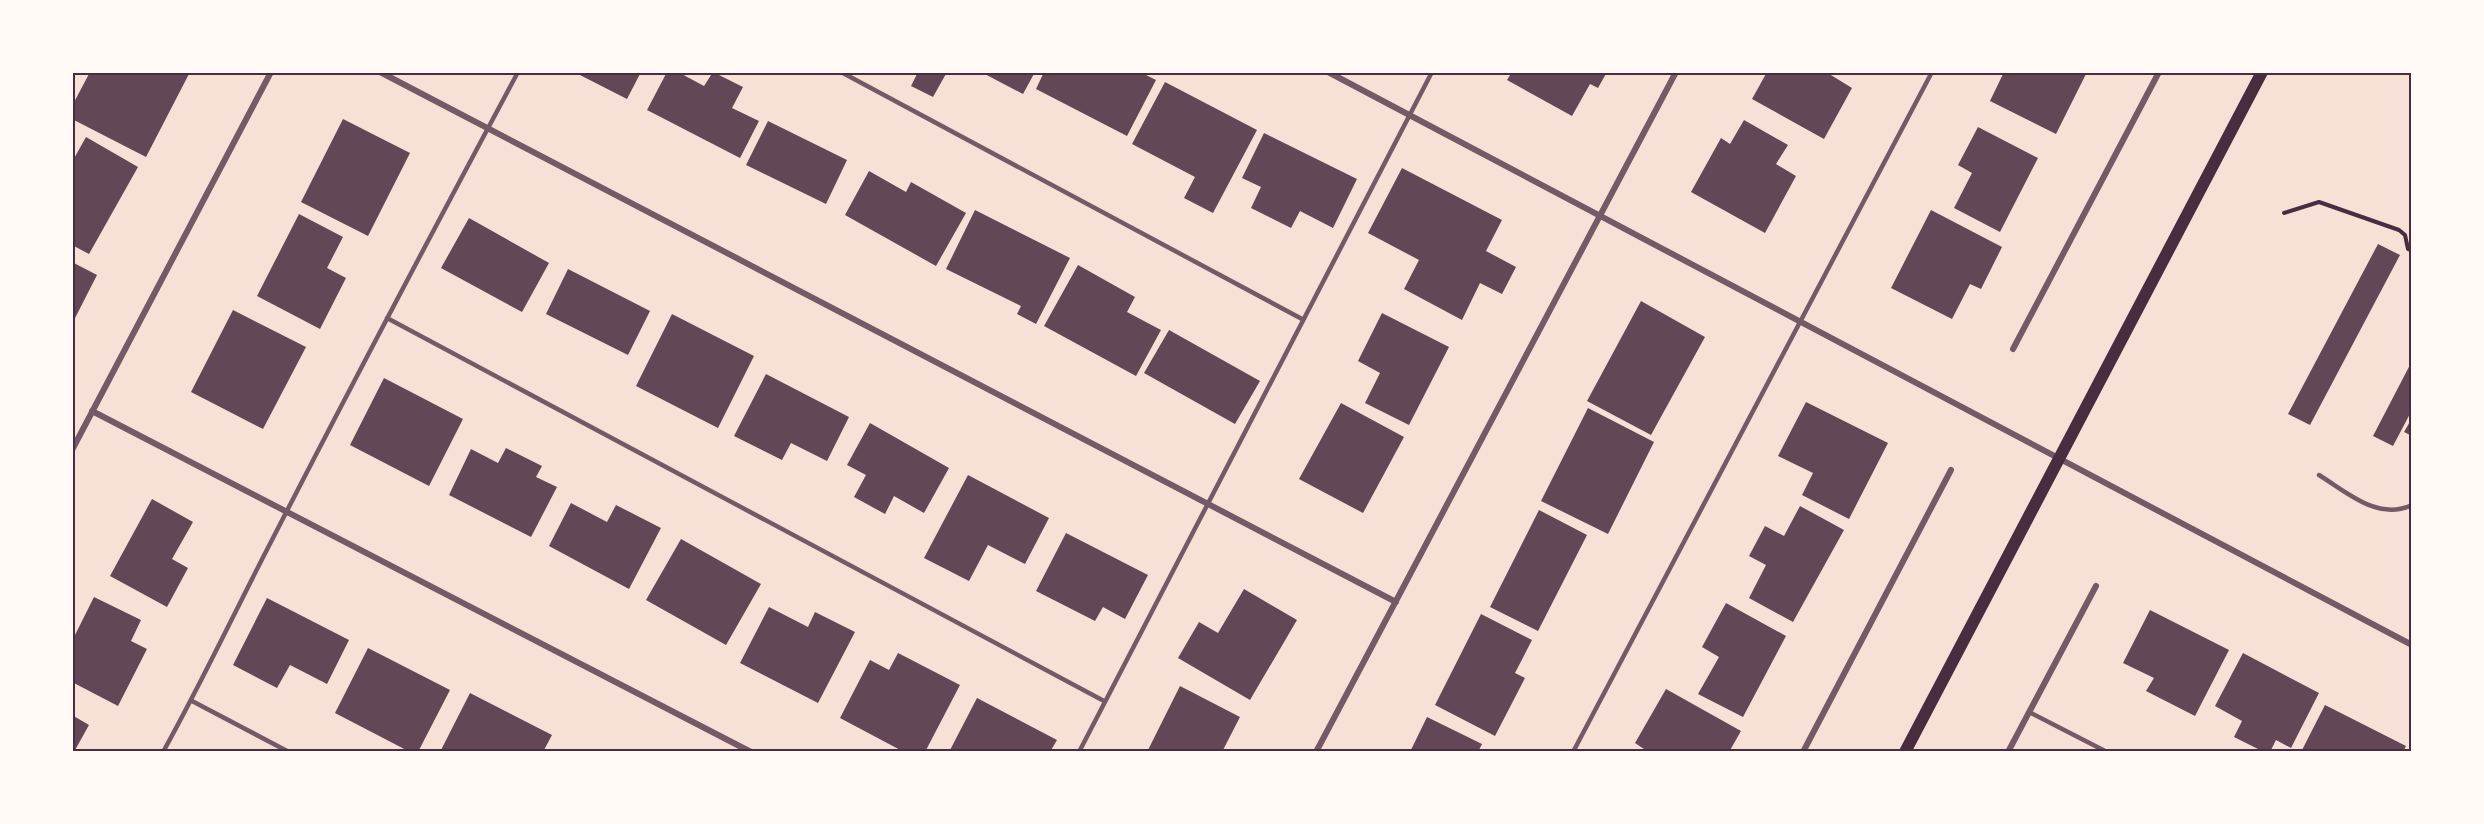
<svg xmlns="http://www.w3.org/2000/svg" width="2484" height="824" viewBox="0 0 2484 824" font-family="'Roboto Serif',serif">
	<rect width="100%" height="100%" fill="#f7e1d7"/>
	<path fill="#644757" d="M90 72H190L146 157 72 119V106Z
		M574 72H641L627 99Z
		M667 72H678L704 86 713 72 743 87 732 108 759 121 740 158 647 110Z
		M918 72H947L933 97 911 86Z
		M981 72H1035L1023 94Z
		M1044 72H1140L1156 80 1127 136 1036 89Z
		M1512 72H1607L1598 88 1590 84 1572 116 1507 80Z
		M1767 72H1826L1852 88 1824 139 1752 99Z
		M2004 72H2087L2056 134 1990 101Z
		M1165 82 1257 130 1213 213 1184 198 1195 177 1132 144Z
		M343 119 410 153 368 236 301 202Z
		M1744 120 1788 145 1776 164 1796 176 1765 233 1691 192 1721 138 1730 144Z
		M768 121 847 160 826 204 746 165Z
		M1978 127 2038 158 2000 232 1954 208 1972 173 1958 165Z
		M1264 133 1357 179 1333 228 1300 211 1291 228 1251 208 1261 187 1242 178Z
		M86 137 138 167 89 254 72 245V162Z
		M1402 168 1502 220 1486 251 1516 267 1502 294 1480 283 1462 320 1404 289 1419 260 1368 233Z
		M869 171 906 192 911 182 966 213 936 266 845 215Z
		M975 210 1070 258 1036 324 1017 314 1021 306 946 269Z
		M1931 210 2002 247 1981 289 1970 284 1952 319 1891 288Z
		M299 214 343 237 327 268 346 278 320 329 257 296Z
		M469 218 549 263 522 312 441 268Z
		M2378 244 2400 255 2310 425 2288 414Z
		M72 262 97 275 72 324Z
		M1078 265 1135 297 1127 312 1161 330 1136 376 1044 326Z
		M568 269 650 311 628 355 546 314Z
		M1641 301 1705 337 1651 435 1587 401Z
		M233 310 306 347 263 429 191 392Z
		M1382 313 1449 347 1409 425 1365 403 1380 373 1358 361Z
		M672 314 754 356 718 428 636 386Z
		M1169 330 1260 381 1235 424 1144 373Z
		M2412 361V410L2393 446 2373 436Z
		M766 374 849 417 827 461 791 443 782 460 734 436Z
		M384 378 463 419 429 486 350 445Z
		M1806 402 1888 443 1849 519 1802 495 1813 473 1778 456Z
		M1341 403 1404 437 1363 513 1299 479Z
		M1588 408 1654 442 1608 534 1541 501Z
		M2412 418V436L2404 432Z
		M870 423 949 468 924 513 894 496 885 514 854 497 866 475 847 465Z
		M506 448 542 466 536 477 557 487 531 537 449 495 471 449 498 463Z
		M968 475 1049 518 1025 564 988 545 969 581 924 558Z
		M152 499 193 522 172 559 188 568 167 607 110 576Z
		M571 503 607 522 616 505 661 528 629 589 549 546Z
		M1800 506 1844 530 1793 622 1749 598 1766 565 1749 556 1765 526 1784 536Z
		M1539 510 1587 535 1538 631 1490 607Z
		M1066 533 1148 575 1125 619 1103 607 1095 621 1036 591Z
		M681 539 761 584 726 645 646 600Z
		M1244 589 1297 620 1250 700 1178 658 1199 622 1218 633Z
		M94 597 141 620 131 641 147 649 118 706 72 682V641Z
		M267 598 349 640 327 684 290 665 277 688 233 665Z
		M1726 603 1786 636 1743 717 1698 694 1719 657 1702 647Z
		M769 607 808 627 815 612 855 632 818 703 740 663Z
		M2150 610 2229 650 2195 716 2146 691 2154 678 2123 663Z
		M1481 614 1532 640 1515 673 1525 678 1495 736 1435 705Z
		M368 648 450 690 418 752H410L335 713Z
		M898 653 960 685 925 752H904L840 718 870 660 889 670Z
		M2243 653 2319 693 2291 748 2276 740 2270 752H2264L2234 737 2242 721 2215 706Z
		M1180 686 1240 717 1222 752H1147Z
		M1666 689 1741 731 1729 752H1643L1644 749 1635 743Z
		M470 693 552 735 543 752H440Z
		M977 698 1057 740 1050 752H949Z
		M2325 705 2406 746 2403 752H2301Z
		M72 715 89 725 74 752H72Z
		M1427 717 1482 744 1478 752H1410Z"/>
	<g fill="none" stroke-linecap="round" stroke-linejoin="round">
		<path stroke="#4a2c40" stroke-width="4" d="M2284 213 2319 202 2399 230 2405 235 2408 249 2412 251"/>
		<path stroke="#755966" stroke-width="4.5" d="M841 72 1302 319
			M387 318 1104 701
			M2319 475C2348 493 2378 521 2412 505
			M192 701 289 752
			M2029 712 2107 752
			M163 752C202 682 236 609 273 538 353 382 435 227 518 72
			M1079 752 1432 72
			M1573 752 1932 72"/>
		<path stroke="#755966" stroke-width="6" d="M380 72 1396 602
			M1328 72 2412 645
			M2013 349 2159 72
			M92 411 751 752
			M72 450 271 72
			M1316 752 1676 72
			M1803 752 1951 470
			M2008 752 2096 586"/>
		<path stroke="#4a2c40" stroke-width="12" d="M1905 752 2262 72"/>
	</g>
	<rect width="2484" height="824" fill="none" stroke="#fffaf5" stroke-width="147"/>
	<rect x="74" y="74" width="2336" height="676" fill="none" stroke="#4a2c40" stroke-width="2"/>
</svg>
